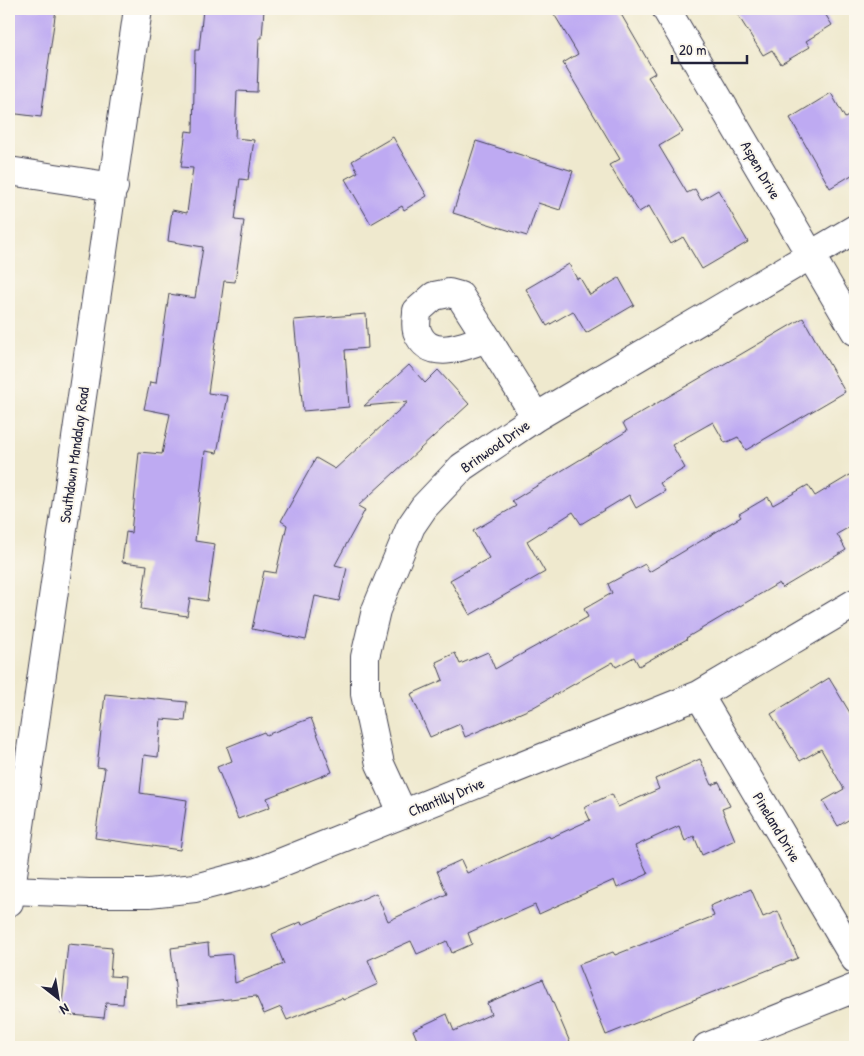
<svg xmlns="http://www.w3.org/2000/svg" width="864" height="1056" viewBox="0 0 864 1056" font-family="'Patrick Hand',sans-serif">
	<rect width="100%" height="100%" fill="#fbf7ec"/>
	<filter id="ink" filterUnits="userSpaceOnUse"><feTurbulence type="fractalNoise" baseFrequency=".02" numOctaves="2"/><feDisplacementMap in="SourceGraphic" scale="10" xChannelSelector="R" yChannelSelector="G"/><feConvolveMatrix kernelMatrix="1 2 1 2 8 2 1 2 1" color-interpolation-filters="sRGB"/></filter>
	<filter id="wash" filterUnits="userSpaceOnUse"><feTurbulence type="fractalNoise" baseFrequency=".0096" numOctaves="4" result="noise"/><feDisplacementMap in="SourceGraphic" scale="20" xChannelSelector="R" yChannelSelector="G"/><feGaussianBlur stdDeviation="1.12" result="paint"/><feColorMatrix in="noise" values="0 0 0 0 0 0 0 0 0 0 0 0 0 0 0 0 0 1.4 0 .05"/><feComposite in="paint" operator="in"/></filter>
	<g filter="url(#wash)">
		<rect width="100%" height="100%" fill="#efe9ce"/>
		<g id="blocks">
			<path fill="#beaaf2" d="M10 9H56L41 117 9 113Z
				M203 9H264L262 38H259L257 92 237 91 235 138 254 140 248 180 240 179 235 220 244 221 235 282 224 281 208 393 228 396 217 453 205 451 195 541 215 544 207 601 190 598 187 616 141 609 147 565 122 562 126 532 131 533 139 452 162 454 170 414 144 409 150 382 156 383 169 294 195 298 203 247 168 241 172 210 187 213 193 168 181 167 186 131 193 132 195 50H199Z
				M551 9H618L655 73 648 77 683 132 659 146 687 193 695 189 701 200 718 190 748 242 702 269 683 237 671 244 649 206 639 212 609 165 620 159 563 63 578 54Z
				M734 9H822L832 25 806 41 810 47 781 64 772 50 763 55Z
				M831 93 845 118 855 112V173L830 188 790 118Z
				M393 137 427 196 404 210 402 206 371 224 345 179 358 172 352 161Z
				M476 141 573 171 560 210 538 203 527 236 453 213Z
				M569 264 577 279 580 278 590 295 619 278 634 305 586 333 573 311 547 326 526 289Z
				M366 314 368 348 345 350 349 407 303 411 294 320Z
				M803 318 845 392 746 450 738 437 725 443 713 422 672 445 685 468 660 483 665 491 636 508 629 495 581 524 573 512 527 541 545 572 470 615 450 580 489 558 473 531 516 506 512 501 627 431 623 423Z
				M409 365 425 383 438 370 469 404 358 506 365 510 335 565 347 568 339 601 315 596 306 640 252 629 264 571 276 573 287 525 281 521 316 458 335 469 408 402 364 406Z
				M855 472V524L837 534 846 550 782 588 779 583 686 638 687 639 639 666 634 657 616 667 613 662 532 708 465 737 460 724 430 737 411 694 443 680 436 662 455 653 460 664 488 652 495 669 588 617 584 609 612 593 608 584 645 564 649 572 741 517 739 514 768 497 773 505 808 485 815 496Z
				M829 678 855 721V816L838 826 823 801 844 789 821 749 800 761 771 714Z
				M105 694 187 702 185 721 161 719 158 757 144 755 140 793 187 800 180 850 95 838 105 768 97 767Z
				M311 718 332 772 267 798 270 807 238 819 217 767 232 761 227 747 264 732 266 735Z
				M700 759 712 785 719 782 730 806 722 809 735 840 702 855 694 836 685 841 679 826 635 846 648 874 617 888 614 880 539 914 535 905 503 919 502 918 468 933 472 944 452 953 447 941 417 954 411 941 368 960 378 984 343 1000 342 998 287 1020 281 1007 264 1014 256 996 177 1005 171 948 208 943 209 956 232 954 235 983 284 964 272 934 301 922 302 925 376 893 388 921 447 894 437 871 461 860 467 873 549 836 550 838 590 820 584 807 612 794 618 807 659 789 655 779Z
				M751 889 763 917 778 911 798 958 606 1035 578 965 613 952 615 955 714 916 710 906Z
				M68 944 112 948 110 976 125 977 123 1004 106 1003 104 1018 61 1014Z
				M543 979 572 1047H420L413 1030 447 1014 454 1031 491 1014 487 1003Z"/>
		</g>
	</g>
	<g filter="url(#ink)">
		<use href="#blocks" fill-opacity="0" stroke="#414051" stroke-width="1"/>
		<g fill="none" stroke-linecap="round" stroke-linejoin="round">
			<g stroke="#414051" stroke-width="30">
				<path id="minor" d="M666 9 855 331
					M9 171 114 187
					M449 293 460 296 487 338C464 346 429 363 417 331 415 325 417 317 417 311L434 296Z
					M487 338 536 417
					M699 695 855 959
					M403 814 380 764 365 694V657L376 610 411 526 424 507 462 467 536 417 855 229
					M9 890 89 893H149L195 888 260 871 699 695 855 603
					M707 1047 855 988"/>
			</g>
			<g stroke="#414051" stroke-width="30">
				<path id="tertiary" d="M9 902 138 9"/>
			</g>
			<use href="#minor" stroke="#fff" stroke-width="28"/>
			<use href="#tertiary" stroke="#fff" stroke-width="28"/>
		</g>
	</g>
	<g text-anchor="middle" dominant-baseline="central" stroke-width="4" stroke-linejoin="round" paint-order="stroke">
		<g font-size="15" fill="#22223b" stroke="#fbf7ec">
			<text transform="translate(761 170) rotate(60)">Aspen Drive</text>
			<text transform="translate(495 446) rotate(-35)">Brinwood Drive</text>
			<text transform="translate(74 455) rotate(-82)">Southdown Mandalay Road</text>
			<text transform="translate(446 797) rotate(-22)">Chantilly Drive</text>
			<text transform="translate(777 827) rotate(59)">Pineland Drive</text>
		</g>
	</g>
	<rect width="864" height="1056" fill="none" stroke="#fbf7ec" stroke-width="30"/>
	<g transform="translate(58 998) rotate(149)" stroke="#fbf7ec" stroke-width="4" paint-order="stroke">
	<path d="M0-4L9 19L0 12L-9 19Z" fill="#22223b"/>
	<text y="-8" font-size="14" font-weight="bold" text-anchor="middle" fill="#22223b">N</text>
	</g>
	<path d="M672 55v8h75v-8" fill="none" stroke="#22223b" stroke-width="2.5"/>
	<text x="679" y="55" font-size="15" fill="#22223b" stroke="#fbf7ec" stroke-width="4" paint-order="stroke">20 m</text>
</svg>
